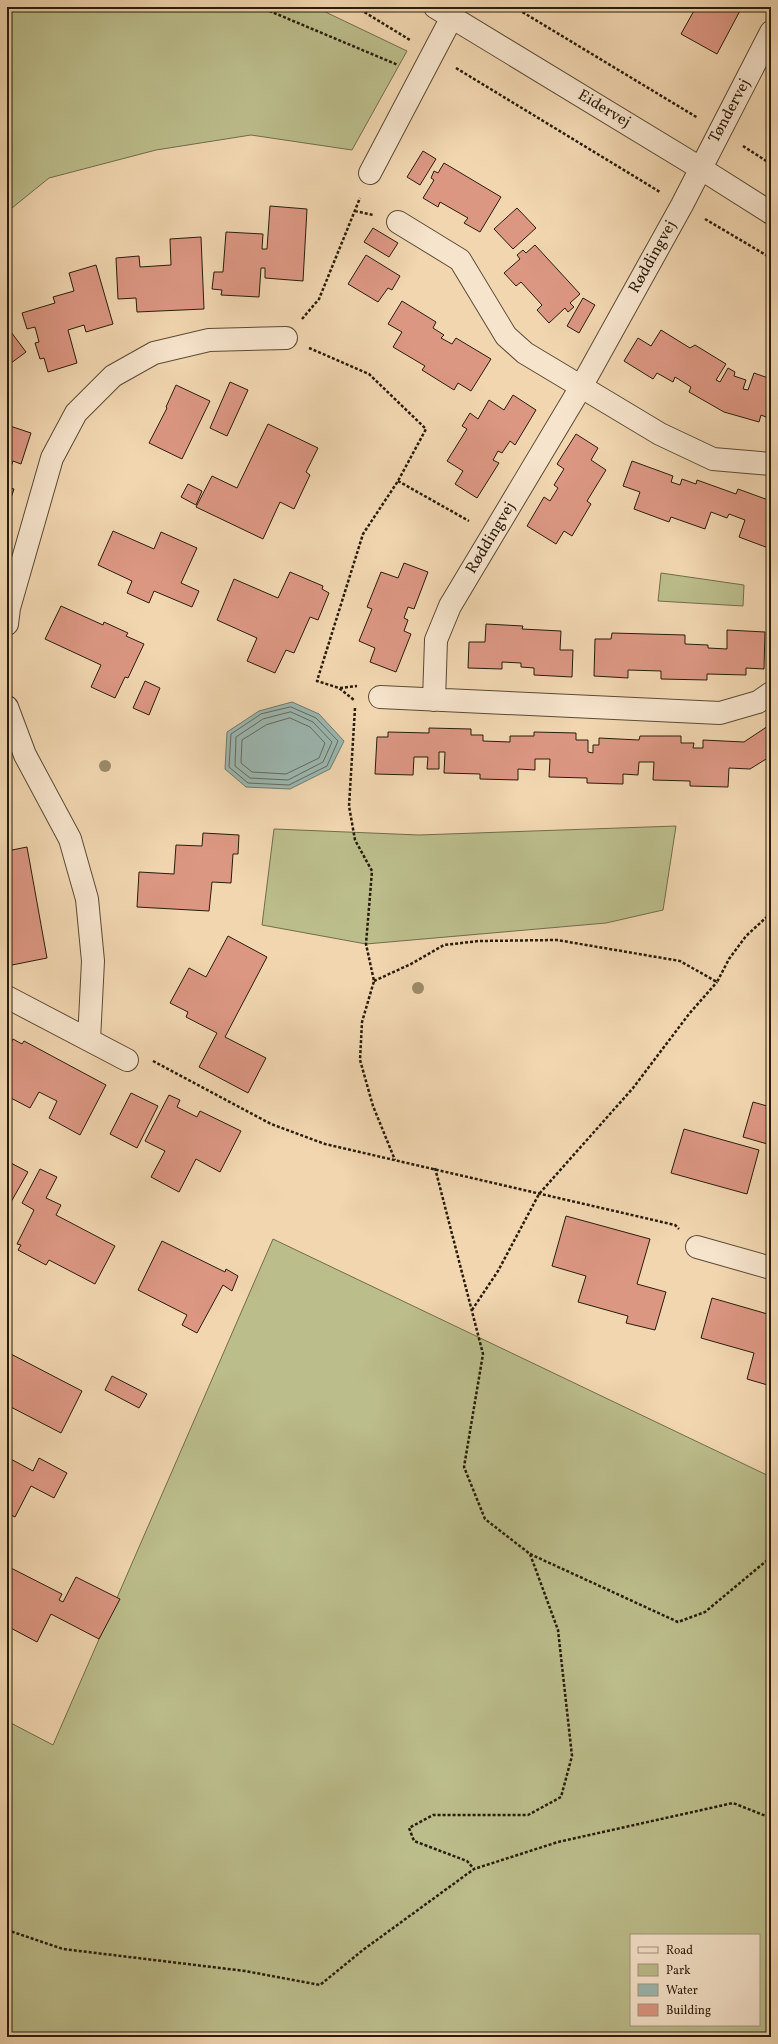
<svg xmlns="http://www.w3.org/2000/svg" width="778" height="2044" viewBox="0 0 778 2044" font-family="Vollkorn,serif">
	<rect width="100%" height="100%" fill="#f1d6b0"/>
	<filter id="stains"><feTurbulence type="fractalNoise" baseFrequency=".005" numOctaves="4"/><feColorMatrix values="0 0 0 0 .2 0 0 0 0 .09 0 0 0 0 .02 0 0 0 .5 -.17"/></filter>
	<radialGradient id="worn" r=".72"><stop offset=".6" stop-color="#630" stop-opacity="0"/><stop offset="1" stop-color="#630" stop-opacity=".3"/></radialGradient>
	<path fill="#bbbd8b" stroke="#726c4b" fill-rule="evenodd" d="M7 7H315L407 51 352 150 251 135 156 150 49 178 7 212Z
		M661 573 744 585 743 606 658 601Z
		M676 826 663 910 606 923 366 944 262 925 274 829 419 835Z
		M273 1239 771 1477V2037H7V1721L53 1745ZM631 1935H759V2025H631Z"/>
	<path fill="#9cb8b2" stroke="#6e7a6f" d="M292 702 319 714 344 741 330 769 290 789 246 787 225 769 227 732 259 711Z"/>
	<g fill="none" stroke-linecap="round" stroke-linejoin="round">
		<path stroke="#626a5e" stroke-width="1" d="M291 707 316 718 338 741 327 766 289 785 248 783 229 767 231 734 261 714Z
			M291 712 313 722 332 742 323 762 288 780 250 778 235 766 236 737 263 719Z
			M290 718 310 727 325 743 319 758 286 774 252 772 241 763 242 740 266 725Z"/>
	</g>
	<path fill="#dc9783" stroke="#291c0b" d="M696 7H742L717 54 681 34Z
		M423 151 436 159 420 185 407 177Z
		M444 163 501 197 480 232 464 223 468 218 440 202 438 207 423 198 434 180 431 178 434 171 438 173Z
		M270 206 307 209 303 281 265 278V268H261L259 297 221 295 222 290 212 289 214 272H223L226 232 263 234 262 249H267Z
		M517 208 536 228 513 249 494 229Z
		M373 228 398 243 389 257 364 242Z
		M201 237 204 309 137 312 136 298 118 299 116 258 139 256 140 267 171 265 170 239Z
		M535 245 580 294 570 303 574 307 568 312 565 308 549 323 537 310 542 305 521 282 516 286 504 273 520 259 517 255 523 250 526 253Z
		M366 255 400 276 392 290 388 288 378 302 348 284Z
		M96 265 113 324 86 332 84 325 68 330 77 363 48 372 44 358 40 359 35 343 39 342 35 327 27 329 22 313 55 303 53 297 74 291 69 273Z
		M583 298 595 305 579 333 567 326Z
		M402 301 436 322 433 328 444 335 441 338 452 344 456 338 491 359 471 391 458 383 454 390 422 370 425 366 393 347 402 332 388 324Z
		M8 328 26 352 7 366V329Z
		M661 330 690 348 695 345 726 364 716 380 720 382 728 368 735 372 734 376 746 380 743 389 748 390 754 373 771 379V419L761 415 759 422 724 412 689 392 691 387 675 377 673 382 657 373 653 379 624 361 638 338 651 346Z
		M230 382 248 390 227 436 210 428Z
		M176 385 210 401 182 459 149 443 167 408 166 407Z
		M513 395 536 410 515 445 510 441 502 453 498 451 493 460 499 463 477 498 455 484 463 471 447 461 467 429 462 426 470 413 478 419 489 400 504 410Z
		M268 424 318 448 306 472 310 475 294 509 280 502 263 539 196 507 212 476 237 488Z
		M7 425 31 433 21 464 13 461 7 479Z
		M576 434 598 448 591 460 606 470 587 501 591 504 572 536 564 531 556 544 527 526 544 497 550 501 558 488 554 485 564 469 557 464Z
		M632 461 673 476 671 482 680 485 682 479 696 484 697 480 736 494 738 489 771 501V549L739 537 745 520 729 514 727 518 711 512 705 529 671 517 669 522 634 509 640 492 623 486Z
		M188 484 202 491 196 505 181 497Z
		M7 487 14 489 7 510Z
		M113 531 154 549 161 532 197 548 181 583 199 591 192 607 154 591 149 603 127 593 132 581 98 565Z
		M404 563 428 572 414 609 408 607 404 618 408 620 404 631 411 634 396 672 370 662 375 648 359 641 372 609 367 607 381 572 398 578Z
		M290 572 323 586 322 589 329 593 318 620 310 617 294 653 286 650 275 673 247 661 257 638 217 620 234 579 278 598Z
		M61 606 103 625 104 622 128 633 126 636 144 644 128 678 125 677 115 698 91 687 101 665 45 639Z
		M486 624 523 626 522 629 561 631 560 650H573L572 677 534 675V668L521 667V663L502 662V669L468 668 469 642H485Z
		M727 630 765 632 764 669 746 668V675L707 674V680L661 679V671L628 670V678L594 676 595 639H611L612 633 685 635V644L708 645V648L727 649Z
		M145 681 160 688 149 715 133 708Z
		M771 724V756L750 769 729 768 728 787 690 786V781L653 780 654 762H639L638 775 623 774V784L587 783V778L549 777 550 759H535V770L518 769V780L480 779V774L444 773 445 752H439V769H427L428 757H414L413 775 375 774 377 737H388V732L429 733V728L471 729V735H483V741L510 742V736H534V732L576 733V740H588V752L593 753V745H599V738L639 740 640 736H681V743H694L693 748H703V740L744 742Z
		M203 833 239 835 238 854H233L231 883 212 882 209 911 137 907 139 872 174 874 176 845 202 846Z
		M27 847 47 958 7 966V851Z
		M228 936 267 957 225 1037 266 1058 248 1093 199 1067 217 1033 186 1017 188 1012 170 1003 189 968 206 977Z
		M13 1039 22 1044 24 1041 106 1085 80 1135 49 1118 57 1101 39 1092 30 1108 7 1096V1051Z
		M131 1093 158 1106 137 1148 110 1134Z
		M169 1095 180 1100 177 1107 197 1117 200 1111 241 1131 220 1172 196 1159 179 1192 151 1177 165 1151 145 1141Z
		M753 1102 767 1106 766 1109 771 1111V1145L743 1137Z
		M684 1129 759 1150 747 1194 671 1173Z
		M7 1161 28 1172 7 1209Z
		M40 1169 57 1177 46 1198 61 1205 56 1215 115 1246 95 1284 49 1260 46 1265 18 1250 21 1245 17 1244 34 1210 22 1203Z
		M566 1216 650 1239 637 1284 666 1292 655 1330 626 1323 628 1316 578 1302 586 1276 552 1266Z
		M162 1241 225 1272 226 1269 238 1276 232 1291 223 1285 197 1333 182 1325 187 1315 138 1290Z
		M712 1298 771 1315V1386L747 1379 754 1353 701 1338Z
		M7 1352 82 1391 61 1433 7 1405Z
		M112 1376 147 1394 139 1408 105 1390Z
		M7 1457 33 1471 39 1458 67 1473 54 1498 31 1486 15 1517 7 1513Z
		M7 1566 62 1594 59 1600 63 1602 76 1577 120 1599 99 1639 51 1614 37 1642 7 1626Z"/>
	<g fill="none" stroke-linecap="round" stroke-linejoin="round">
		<g stroke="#5b4a34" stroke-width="24">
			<path id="minor" d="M435 7 700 168 771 213
				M370 173 452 17
				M398 222 460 260 506 336 525 353 660 434 713 459 771 464
				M7 624 9 608 52 458 76 413 113 376 154 353 209 340 286 338
				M380 697 720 713 758 702 771 693
				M434 700 436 640 450 606 581 387 682 205 771 32
				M7 707 25 755 70 839 87 899 93 961 89 1040
				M7 997 127 1060
				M697 1247 771 1268"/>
		</g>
		<path stroke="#291c0b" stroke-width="2.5" stroke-dasharray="3 2" stroke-linecap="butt" d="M260 7 398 65
			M356 7 410 40
			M514 7 698 118
			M456 68 660 192
			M743 146 771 164
			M355 211 373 215
			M705 219 771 258
			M302 319 319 299 360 198
			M309 348 369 374 426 429 398 481 363 534 317 681 339 688 354 700
			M398 481 469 521
			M340 688 357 686
			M355 708 349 806 355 840 372 871 366 944 374 981 362 1022 360 1060 373 1106 395 1160
			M374 981 411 964 444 945 479 941 557 940 680 961 717 982 729 959 746 936 771 913
			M153 1061 271 1124 325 1144 675 1225 679 1229
			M435 1168 483 1354 464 1467 485 1519 530 1554 558 1630 572 1756 561 1797 528 1815H433L409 1828 414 1841 467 1861 474 1869
			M472 1310 498 1271 539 1194 633 1088 689 1014 717 982
			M530 1554 678 1622 705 1612 771 1557
			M7 1930 63 1949 245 1971 320 1985 363 1950 474 1869 558 1842 733 1803 771 1818"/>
		<use href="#minor" stroke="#f6e4cc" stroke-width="22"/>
	</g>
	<g fill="#9b8a6a">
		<circle cx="105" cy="766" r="6"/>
		<circle cx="418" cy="988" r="6"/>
	</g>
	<g text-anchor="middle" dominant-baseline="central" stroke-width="3" stroke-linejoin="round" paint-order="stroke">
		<g font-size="16" fill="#291c0b" stroke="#f6e4cc">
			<text transform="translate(604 109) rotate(31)">Eidervej</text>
			<text transform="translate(730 111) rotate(-62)">Tøndervej</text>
			<text transform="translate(653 257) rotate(-61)">Røddingvej</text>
			<text transform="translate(491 538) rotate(-59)">Røddingvej</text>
		</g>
	</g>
	<rect width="778" height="2044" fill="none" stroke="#f1d6b0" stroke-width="24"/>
	<rect x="8" y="8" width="762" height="2028" fill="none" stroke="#291c0b" stroke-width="2"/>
	<rect x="12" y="12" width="754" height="2020" fill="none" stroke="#291c0b"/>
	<rect x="630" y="1934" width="130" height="92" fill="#f6e4cc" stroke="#a4947f"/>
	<rect x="638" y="1947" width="20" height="6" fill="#f6e4cc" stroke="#a4947f"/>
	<text x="666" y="1954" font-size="12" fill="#291c0b">Road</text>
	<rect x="638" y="1964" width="20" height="12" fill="#bbbd8b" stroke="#a4947f"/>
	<text x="666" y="1974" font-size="12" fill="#291c0b">Park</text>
	<rect x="638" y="1984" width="20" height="12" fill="#9cb8b2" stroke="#a4947f"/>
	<text x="666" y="1994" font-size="12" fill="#291c0b">Water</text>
	<rect x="638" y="2004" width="20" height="12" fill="#dc9783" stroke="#a4947f"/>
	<text x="666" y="2014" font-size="12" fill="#291c0b">Building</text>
	<rect width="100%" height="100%" filter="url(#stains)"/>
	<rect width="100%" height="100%" fill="url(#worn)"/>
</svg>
